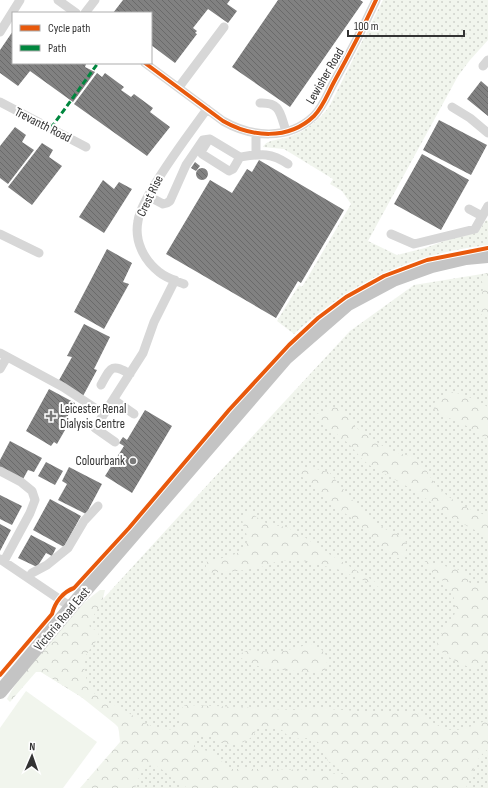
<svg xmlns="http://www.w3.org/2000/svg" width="488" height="788" viewBox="0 0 488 788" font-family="'Sofia Sans Condensed',sans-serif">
	<defs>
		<pattern id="grass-dots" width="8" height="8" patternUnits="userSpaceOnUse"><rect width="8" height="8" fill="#f1f5ed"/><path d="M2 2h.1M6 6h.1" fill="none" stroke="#cfd2cc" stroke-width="1.8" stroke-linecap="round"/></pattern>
		<pattern id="forest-crowns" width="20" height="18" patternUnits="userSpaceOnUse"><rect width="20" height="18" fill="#f1f5ed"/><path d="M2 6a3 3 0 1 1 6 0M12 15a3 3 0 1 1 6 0" fill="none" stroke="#cfd2cc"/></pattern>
		<pattern id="building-back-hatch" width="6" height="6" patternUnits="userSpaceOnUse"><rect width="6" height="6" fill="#818181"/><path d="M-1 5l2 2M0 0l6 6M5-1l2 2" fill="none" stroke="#6a6a6a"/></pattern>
	</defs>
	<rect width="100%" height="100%" fill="#fff"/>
	<path fill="url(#grass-dots)" d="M383 0H488V40L470 60 458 76 368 241 397 255 425 248 447 240 478 232 486 220 488 221V245C410 254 352 282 294 334L277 321 299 285 302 287 351 204 342 191 330 184 333 179 284 149 263 147C267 139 281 140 289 137 306 131 318 121 329 107Z
		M488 273V788H87L134 730 38 670 211 481 350 331 414 285Z"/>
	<path fill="url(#forest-crowns)" fill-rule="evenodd" d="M488 273V317L482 315 478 310C479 294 488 291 479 275Z
		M452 392 465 395 488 407V440L469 427 449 418 434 409 433 405C438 397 444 395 452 392Z
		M332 407 344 409C348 415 350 420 353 425 355 427 382 446 386 448 395 454 408 454 417 460 426 466 429 477 436 485 448 500 470 510 488 516V537L452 518 417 492 369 465 362 459 349 444 317 418V414Z
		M296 467 312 468 329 472 364 514 385 529 403 537 407 544 405 555 401 558H392L359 524 320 494 295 470Z
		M250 512 263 522 273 525 286 527 300 534 329 554 382 586 381 588 337 569 299 560H289L275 562 267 566 238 571 206 573V562C219 558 243 557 247 542 250 532 233 516 250 512Z
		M426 561 463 571 468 576V581L472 585H488V657L485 658 483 664C482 665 480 667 478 667 467 670 443 655 437 647 437 635 446 630 452 620 464 599 443 576 424 568L423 563Z
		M100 590H105L102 602 89 623 90 628 99 631C99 646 81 652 84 667 85 674 87 682 90 688 92 691 96 695 99 697 105 702 113 704 121 708 133 715 147 727 162 729 168 730 175 730 180 726L179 715 180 710 185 705 215 706 293 710 313 708 357 711 415 712C424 714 429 721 437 725 455 736 470 726 488 720V749C476 757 471 775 466 788H188C183 785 178 783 174 780 167 775 155 759 145 768 140 772 138 782 135 788H80L120 742 119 732 118 727 115 724 80 696 41 672H36L10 702 7 699C16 681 31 665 43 650 61 628 78 606 100 590ZM258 728 277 729 282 730 287 735 294 739 309 738 315 740 319 743 328 761 346 773 344 774C329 774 315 770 300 770 278 769 254 769 232 769 223 764 218 757 210 752 204 749 199 750 194 747L195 740C200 737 207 733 213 736 216 738 218 741 221 742 232 747 246 743 254 735L255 732Z
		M310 644 322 650 328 658 325 670 316 673 264 668 252 664 241 658 240 654 248 650 275 652 284 651Z"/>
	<path fill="#f1f5ed" d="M26 691 97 742 63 788H0V728Z"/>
	<path fill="url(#building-back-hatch)" d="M123 0H230L227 4 237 11 228 23 208 9 193 28 197 31 195 33 197 34 175 63 151 45V13H113Z
		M278 0H360L363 2 290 107 232 67Z
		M13 31V63H84L86 64 85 67 95 72 73 102 30 71 18 86 0 73V50Z
		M97 73 102 77 105 73 124 87 121 90 131 97 134 94 153 108 150 112 170 127 147 156 74 104Z
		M481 81 488 87V116L467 99Z
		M439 120 487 145 471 175 423 150Z
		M15 127 26 135 22 142 34 150 8 184 0 178V146Z
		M42 143 53 150 49 157 62 166 32 205 8 187Z
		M422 154 469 180 441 230 394 204Z
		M259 160 344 210 301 283 298 281 276 318 166 254 210 180 232 193 247 169 252 172Z
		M195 162 200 166 196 171 191 168Z
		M196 174a6 6 0 1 1 12 0a6 6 0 1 1-12 0Z
		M103 180 114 189 119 182 132 189 104 233 79 217Z
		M107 249 132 263 123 282 129 284 104 329 74 312Z
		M84 324 110 337 94 369 97 370 83 396 58 382 72 357 67 356Z
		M49 389 75 403 61 428 65 430 57 444 54 442 51 446 26 431Z
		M145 410 172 426 132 493 105 476 124 446 119 443 123 437 127 440Z
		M10 441 42 458 34 472 28 470 22 481 0 471V460Z
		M46 462 63 471 55 485 38 476Z
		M69 467 102 484 86 514 58 500 67 484 62 481Z
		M0 495 22 506 12 525 0 519Z
		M50 499 81 516 64 547 33 530Z
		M0 524 11 530 0 551Z
		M31 535 56 548 52 556 46 553 37 567 18 558Z"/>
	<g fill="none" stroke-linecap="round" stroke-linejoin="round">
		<path stroke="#d7d7d7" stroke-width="9" d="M58 0 76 13
			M85 13 95 0
			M0 32 20 0
			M145 63 223 121C251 137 288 141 314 116 323 107 328 93 334 82 349 55 363 28 376 0
			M483 66 488 60
			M179 87 224 27
			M0 102 86 147
			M260 103C281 102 280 114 286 131
			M452 107 470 118 488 133
			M207 142 202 150V154L229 171 233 169 240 157
			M256 155V134
			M148 196 163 204 167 203 170 201 186 165 203 140 210 139 240 157C261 154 270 152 288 164
			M469 209 482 216
			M0 234 39 253
			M391 234 414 244 475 229 488 206
			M184 284C176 281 166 278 159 272 144 260 134 241 138 221 139 212 144 204 148 196 165 165 187 137 207 109
			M0 353 63 387 104 414
			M0 369 7 357
			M101 385C111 367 111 363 130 374
			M114 400 134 414
			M115 442 95 428 143 353 154 322 175 280
			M0 471 21 482 32 491 35 500 30 513 4 561
			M0 559 71 607
			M28 578 32 573 47 565 68 548 84 521 98 506"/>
		<path stroke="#c4c4c4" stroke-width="14" d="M0 692 71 607 286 358 348 304 393 280 432 266 466 258 488 256"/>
		<path stroke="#00873e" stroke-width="3" stroke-dasharray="6 3" stroke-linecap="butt" d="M51 128 98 63"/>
		<g stroke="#fff" stroke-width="6">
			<path id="cycleway" d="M145 63 223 121C251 137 288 141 314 116 323 107 328 93 334 82 349 55 363 28 376 0
				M0 675 52 614C55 602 63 592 74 588L129 528 229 410 289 345 318 318 346 297 384 276 427 260 488 248"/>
		</g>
		<use href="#cycleway" stroke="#e8590c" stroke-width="4"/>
	</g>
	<g fill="#7a7a7a" stroke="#fff" stroke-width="1.5">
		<path d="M49 410h4v4h4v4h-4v4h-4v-4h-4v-4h4z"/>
		<circle cx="133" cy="461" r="4"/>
	</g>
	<g text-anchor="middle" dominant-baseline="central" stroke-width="4" stroke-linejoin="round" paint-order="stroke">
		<g font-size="13" fill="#333" stroke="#fff">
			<text transform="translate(325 76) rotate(-60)">Lewisher Road</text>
			<text transform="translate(43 125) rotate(27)">Trevanth Road</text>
			<text transform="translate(150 196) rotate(-64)">Crest Rise</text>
			<text transform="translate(62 619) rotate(-50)">Victoria Road East</text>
		</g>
		<g font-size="13" fill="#333" stroke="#fff" text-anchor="start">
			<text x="60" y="409">Leicester Renal<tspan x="60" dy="15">Dialysis Centre</tspan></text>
			<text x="125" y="461" text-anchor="end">Colourbank</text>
		</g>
	</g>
	<rect x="12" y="12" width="140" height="52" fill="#ffffff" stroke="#adadad"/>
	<rect x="20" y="25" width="20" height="6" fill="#e8590c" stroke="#adadad"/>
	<text x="48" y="32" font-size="12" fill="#333333">Cycle path</text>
	<rect x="20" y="45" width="20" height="6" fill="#00873e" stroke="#adadad"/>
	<text x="48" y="52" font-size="12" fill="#333333">Path</text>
	<g transform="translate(32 756) rotate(2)" stroke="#ffffff" stroke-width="3" paint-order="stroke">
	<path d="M0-3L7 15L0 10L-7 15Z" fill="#333333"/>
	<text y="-6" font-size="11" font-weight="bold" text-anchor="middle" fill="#333333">N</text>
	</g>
	<path d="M348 30v6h116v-6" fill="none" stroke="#333333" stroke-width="2"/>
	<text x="354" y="30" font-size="12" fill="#333333" stroke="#ffffff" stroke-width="3" paint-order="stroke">100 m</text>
</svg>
